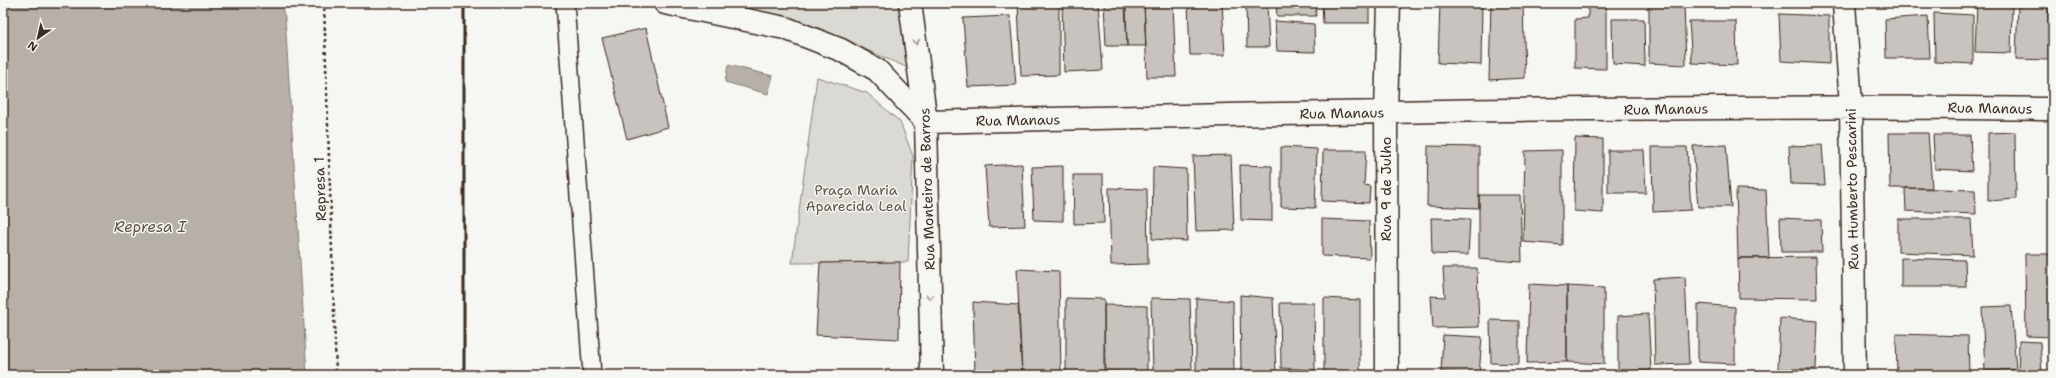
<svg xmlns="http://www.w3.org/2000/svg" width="2056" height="378" viewBox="0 0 2056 378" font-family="'Shantell Sans',sans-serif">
	<rect width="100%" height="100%" fill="#f6f6f2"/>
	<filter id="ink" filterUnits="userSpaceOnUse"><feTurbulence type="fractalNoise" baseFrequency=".025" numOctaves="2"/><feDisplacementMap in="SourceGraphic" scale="8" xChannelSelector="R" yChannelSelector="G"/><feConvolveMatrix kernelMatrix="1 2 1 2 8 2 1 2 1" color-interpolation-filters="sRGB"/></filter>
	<g filter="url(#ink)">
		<path fill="#dad9d3" stroke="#8a8278" d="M721 3H900L908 68 812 26Z
			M817 77 867 93 900 122 913 156 908 262 792 263Z"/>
		<path fill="#b6b0a9" stroke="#857a71" d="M3 3H280L285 17 307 375H3Z
			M728 65 773 76 768 94 725 82Z"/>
		<path fill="#c8c3be" stroke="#3b2a1e" d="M1018 3H1059V75L1021 76Z
			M1062 3H1098L1103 70 1064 72Z
			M1104 3H1125L1127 46H1106Z
			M1126 3H1144L1146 46H1127Z
			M1144 3H1173L1176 77H1147Z
			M1188 3H1222L1225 55H1190Z
			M1246 3H1267L1269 47H1247Z
			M1276 3H1315L1316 16H1277Z
			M1322 3H1369V23H1323Z
			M1440 3H1482L1481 65 1438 63Z
			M1491 3H1523L1525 78 1489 80Z
			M1588 3H1606V69L1575 68V19L1588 18Z
			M1649 3H1684L1686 65 1649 63Z
			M1782 3H1821V5H1782Z
			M1977 3 2012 4 2011 53 1975 52Z
			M2018 3H2048L2049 60 2016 59Z
			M1934 13 1973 15V64L1935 62Z
			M1779 14 1829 16V64L1781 61Z
			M1010 16 1016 85 968 87 963 18Z
			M1928 16 1930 58H1886L1885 19Z
			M1612 19H1644L1645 66 1613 64Z
			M1275 21 1314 24 1315 52 1277 51Z
			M1689 21H1736L1737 65 1692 63Z
			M646 28 668 127 627 139 602 38Z
			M2015 132 2016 199 1988 201V133Z
			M1889 133H1928L1932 188H1890Z
			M1933 135H1970L1972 171 1935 169Z
			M1575 138 1603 139V213L1574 211Z
			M1726 145 1731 207H1698L1693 146Z
			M1822 145 1825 185 1791 184 1789 146Z
			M1428 146 1479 147V208L1427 206Z
			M1281 147 1317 149 1315 208 1281 207Z
			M1652 147H1687L1691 210 1653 212Z
			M1323 150H1366L1364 185 1370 186 1369 203 1322 201Z
			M1562 150V245L1523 242 1525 151Z
			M1608 150H1644L1646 193H1608Z
			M1231 155 1234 230 1196 231 1193 156Z
			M1022 164 1025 226 989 227 985 166Z
			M1240 165 1272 166V221L1241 220Z
			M1063 166V221L1034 220 1032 167Z
			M1153 167 1186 169 1187 241 1152 239Z
			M1073 175H1103L1104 223 1074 224Z
			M1109 188 1147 189 1148 264 1111 265Z
			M1905 188 1975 190 1976 214 1906 211Z
			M1736 189 1766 190 1769 258H1738Z
			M1479 195H1520L1522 262 1479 259Z
			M1431 218 1470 219 1468 255 1432 254Z
			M1780 218 1821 220 1822 252H1781Z
			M1322 219 1369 221 1370 258 1322 256Z
			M1898 219H1971L1973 255 1898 252Z
			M2025 254H2053V337L2026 336Z
			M1816 257 1817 299 1739 298 1738 258Z
			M1901 258 1965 260 1966 287H1901Z
			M900 262 899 339 816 335 820 263Z
			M1443 268H1477L1479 327 1433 328 1431 296 1445 297Z
			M1017 269 1059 271 1061 371 1022 372Z
			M1685 277 1689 364 1655 365 1653 279Z
			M1529 284 1567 286V362L1527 363Z
			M1567 286 1604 288V364L1567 362Z
			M1240 295 1273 298 1276 373H1241Z
			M1066 298 1104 299 1105 375 1066 374Z
			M1151 298 1190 299 1192 370 1153 371Z
			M1196 298 1233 301 1234 372 1196 373Z
			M1324 298 1360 300V374L1324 372Z
			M973 302 1018 305 1022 375H975Z
			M1280 303H1314L1315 370 1281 368Z
			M1698 304 1735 307V364L1698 362Z
			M1104 305 1147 306V373L1104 371Z
			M2011 306 2016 369 1985 371 1982 307Z
			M1648 314 1651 370 1618 372V316Z
			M1780 318 1818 321 1816 369H1778Z
			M1490 320 1519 321V364L1491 363Z
			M1896 334 1968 336 1969 375H1897Z
			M1443 335 1482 337 1479 375 1441 372Z
			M2019 341 2040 342 2042 375H2018Z"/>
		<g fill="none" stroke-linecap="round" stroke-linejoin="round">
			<g stroke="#3b2a1e" stroke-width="20">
				<path id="lane" d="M565 3 592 375"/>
			</g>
			<g stroke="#3b2a1e" stroke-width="25">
				<path id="street" d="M665 3 785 28 841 50 877 70 926 122C1302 113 1677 104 2053 109
					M910 3 926 122 932 375
					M1844 3 1851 106 1855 375
					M1387 375 1386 112 1389 3"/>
			</g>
			<path stroke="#3b2a1e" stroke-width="2.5" stroke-dasharray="3 3" stroke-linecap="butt" d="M324 3 336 375"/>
			<use href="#lane" stroke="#f6f6f2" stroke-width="17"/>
			<use href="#street" stroke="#f6f6f2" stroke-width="22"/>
			<path stroke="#3b2a1e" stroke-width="3" d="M464 3V375"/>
		</g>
		<defs><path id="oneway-chevron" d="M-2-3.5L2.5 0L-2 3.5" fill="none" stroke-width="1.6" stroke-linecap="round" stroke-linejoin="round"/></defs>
		<g stroke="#989088">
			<use href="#oneway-chevron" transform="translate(916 42) rotate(82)"/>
			<use href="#oneway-chevron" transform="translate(930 297) rotate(89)"/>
		</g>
	</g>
	<g text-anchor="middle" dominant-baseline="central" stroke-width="3" stroke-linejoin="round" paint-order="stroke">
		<g font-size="14" fill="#3b2a1e" stroke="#f6f6f2">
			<text transform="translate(1990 108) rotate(1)">Rua Manaus</text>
			<text transform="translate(1666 109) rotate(-1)">Rua Manaus</text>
			<text transform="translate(1342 113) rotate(-1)">Rua Manaus</text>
			<text transform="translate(1018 120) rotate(-1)">Rua Manaus</text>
			<text transform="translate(320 189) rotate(-92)">Represa 1</text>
			<text transform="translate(927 189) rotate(-92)">Rua Monteiro de Barros</text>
			<text transform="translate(1386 189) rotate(-90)">Rua 9 de Julho</text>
			<text transform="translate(1852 189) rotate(-91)">Rua Humberto Pescarini</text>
		</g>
		<g font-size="14" fill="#63564b" stroke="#f6f6f2">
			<text x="856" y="190">Praça Maria<tspan x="856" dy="16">Aparecida Leal</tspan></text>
		</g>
		<g font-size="15" font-style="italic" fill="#605248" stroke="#f6f6f2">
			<text x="150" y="227">Represa I</text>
		</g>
	</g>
	<rect width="2056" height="378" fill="none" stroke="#f6f6f2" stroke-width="16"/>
	<rect x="8" y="8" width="2040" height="362" fill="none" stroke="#3b2a1e" stroke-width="1.5" filter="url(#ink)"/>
	<g transform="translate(38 38) rotate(214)" stroke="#f6f6f2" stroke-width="3" paint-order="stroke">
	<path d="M0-3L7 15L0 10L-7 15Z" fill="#3b2a1e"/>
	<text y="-6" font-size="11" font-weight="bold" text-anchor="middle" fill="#3b2a1e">N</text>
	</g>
</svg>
